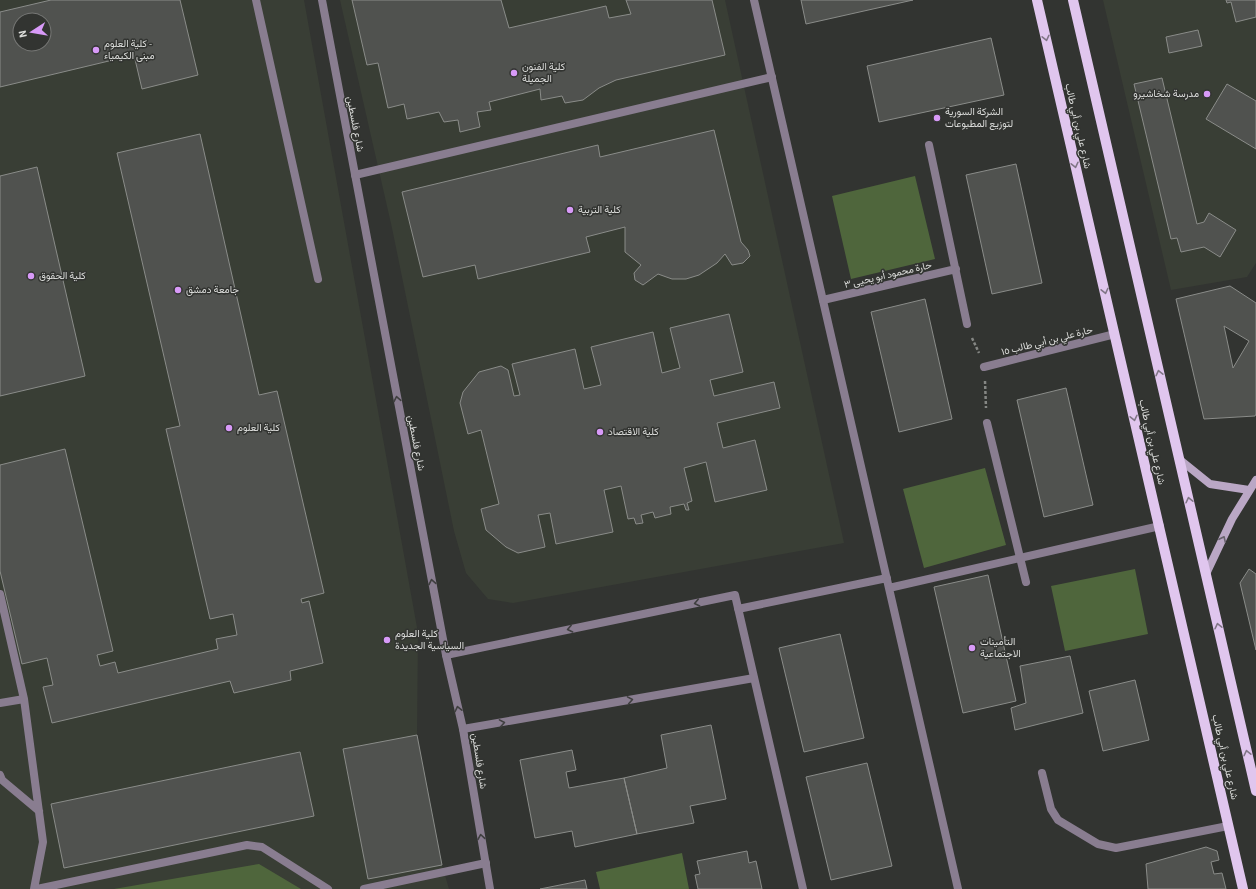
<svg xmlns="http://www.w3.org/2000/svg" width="1256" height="889" viewBox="0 0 1256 889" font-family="'Source Sans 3',Vazirmatn,sans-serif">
	<rect width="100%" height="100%" fill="#323431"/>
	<path fill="#393e35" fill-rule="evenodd" d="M0 0H304L418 633 417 735 442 865 449 889H0ZM20 20H44V44H20Z
		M340 0H725L844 543 513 603 488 599 466 573 454 531 392 228Z
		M1103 0H1256V263L1247 277 1171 290Z"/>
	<path fill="#4f663c" d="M915 176 935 259 851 279 832 196Z
		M985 468 1006 545 924 568 903 489Z
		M1135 569 1148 634 1065 651 1051 586Z
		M682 853 689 889H600L596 872Z
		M259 864 301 889H114Z"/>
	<path fill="#50524f" stroke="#8a8c89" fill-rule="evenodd" d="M51 0H180L198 75 142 89 134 55 0 87V12ZM20 20H44V44H20Z
		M352 0H501L509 28 606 6 609 18 631 14 626 0H712L725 55 616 80 599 88 583 100 565 103 562 96 541 100 540 89 489 102 491 110 477 112 480 127 460 132 458 120 444 122 439 112 407 119 404 104 388 108 378 63 367 65Z
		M801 0H913L806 24Z
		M1226 0H1256V17L1236 22 1231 2 1227 3Z
		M1198 30 1202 46 1169 53 1166 37Z
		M991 38 1004 95 879 122 867 66Z
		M1162 78 1197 224 1204 222 1209 213 1236 230 1220 257 1204 247 1181 252 1177 238 1171 239 1134 84Z
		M1227 84 1256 101V149L1206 119Z
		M714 130 741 242 748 250 750 256 743 263 732 265 725 254 717 263 699 275 686 279H672L658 274 643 285 635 280 634 273 641 265 625 252V227L586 237 590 252 478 279 475 265 423 277 402 192 598 145 600 157Z
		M200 134 259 395 277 391 324 593 301 599 302 603 309 601 323 663 290 671 291 680 234 693 230 681 52 723 43 687 53 685 47 658 22 664 0 571V465L65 449 113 651 97 655 100 666 115 662 118 673 218 649 216 639 237 635 233 614 210 619 166 429 180 426 117 153Z
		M1016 164 1042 283 992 294 966 175Z
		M37 167 85 376 0 396V176Z
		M1230 286 1256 303V414L1255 416 1204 419 1176 299ZM1224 326 1249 341 1233 368Z
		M925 299 952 419 899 432 871 312Z
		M729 314 743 372 710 380 714 396 774 382 780 408 717 423 723 448 755 440 767 490 715 502 706 462 684 468 692 501 687 503 689 510H686L684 504 670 507 671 514 655 518 653 512 641 515 643 523 636 524 634 518 628 519 621 486 604 490 613 532 556 544 550 513 538 515 545 547 518 553 506 547 486 530 481 509 499 504 481 430 468 434 460 403 463 392 479 372 501 366 508 370 514 396 520 395 512 364 575 349 584 389 601 385 591 347 653 332 662 373 680 368 670 328Z
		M1066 388 1093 505 1044 517 1017 400Z
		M1249 569 1256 574V650L1240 583Z
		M988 575 1016 701 963 713 934 587Z
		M840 634 864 738 804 752 779 648Z
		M1070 656 1083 713 1015 730 1011 708 1026 703 1020 666Z
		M1135 680 1149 740 1103 751 1089 691Z
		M711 725 726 799 690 806 694 823 637 834 624 778 667 768 661 735Z
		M417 735 442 865 368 879 343 749Z
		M572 750 576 770 566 772 569 788 624 778 637 834 575 847 572 831 535 838 520 760Z
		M300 752 314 816 64 868 51 804Z
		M867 763 892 866 831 880 806 777Z
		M1206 847 1217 851 1219 860 1211 862 1214 874 1222 873 1226 889H1148L1146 864Z
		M747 851 749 863 756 861 762 889H698L695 875 700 874 697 861Z
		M585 880 587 889H540Z"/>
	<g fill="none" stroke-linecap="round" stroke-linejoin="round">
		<path stroke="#858784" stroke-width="2.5" stroke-dasharray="3 2" stroke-linecap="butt" d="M972 338 979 353
			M985 381 986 408"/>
		<path stroke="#897d90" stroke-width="8" d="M256 0 318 279
			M929 145 967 324
			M355 175 772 77
			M823 300 956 269
			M984 367 1115 334
			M987 423 1026 582
			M0 594 24 699 43 842 34 889
			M0 703 24 699
			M1042 773 1051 809 1058 820 1098 844 1116 848 1228 826
			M0 775 2 780 39 811
			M37 889 247 845 262 847 328 889
			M364 889 486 863"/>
		<path stroke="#897d90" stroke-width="8" d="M754 0 958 889
			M889 588 1160 526
			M738 609 887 578
			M446 655 735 595 803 889
			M463 729 754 678"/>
		<path stroke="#897d90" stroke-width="8" d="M322 0 446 655 463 729 490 889"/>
		<path stroke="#baa7c5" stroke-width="8" d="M1179 459 1210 484 1249 490
			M1206 574 1232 519 1256 480"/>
		<path stroke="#e0c6ee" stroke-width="10" d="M1037 0 1243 889
			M1073 0 1256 791"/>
	</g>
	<defs><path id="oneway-chevron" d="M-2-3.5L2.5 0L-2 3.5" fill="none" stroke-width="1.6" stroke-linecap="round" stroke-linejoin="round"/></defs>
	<g stroke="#807686">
		<use href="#oneway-chevron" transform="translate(1046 38) rotate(77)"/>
		<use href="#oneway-chevron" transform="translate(1075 165) rotate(77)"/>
		<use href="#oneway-chevron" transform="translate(1105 291) rotate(77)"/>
		<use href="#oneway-chevron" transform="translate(1159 373) rotate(-103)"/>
		<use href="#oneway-chevron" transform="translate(1134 418) rotate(77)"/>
		<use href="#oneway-chevron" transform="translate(1189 500) rotate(-103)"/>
		<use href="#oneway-chevron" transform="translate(1218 626) rotate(-103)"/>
		<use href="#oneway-chevron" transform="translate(1247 753) rotate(-103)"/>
	</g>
	<g stroke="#3f3f3f">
		<use href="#oneway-chevron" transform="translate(397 399) rotate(-101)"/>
		<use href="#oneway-chevron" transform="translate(432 582) rotate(-101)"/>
		<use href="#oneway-chevron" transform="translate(697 603) rotate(168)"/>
		<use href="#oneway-chevron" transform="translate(570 629) rotate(168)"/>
		<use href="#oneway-chevron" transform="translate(630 700) rotate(-10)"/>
		<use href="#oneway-chevron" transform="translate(458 709) rotate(-103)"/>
		<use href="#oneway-chevron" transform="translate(502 723) rotate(-10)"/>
		<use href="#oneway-chevron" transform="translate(481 837) rotate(-99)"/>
	</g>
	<use stroke="#68626c" href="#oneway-chevron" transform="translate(1223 539) rotate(-65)"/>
	<g fill="#d89af8" stroke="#323431" stroke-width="1.5">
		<circle cx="96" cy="50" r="4"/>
		<circle cx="514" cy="73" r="4"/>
		<circle cx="1207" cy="94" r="4"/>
		<circle cx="937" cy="118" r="4"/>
		<circle cx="570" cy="210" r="4"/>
		<circle cx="31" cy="276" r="4"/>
		<circle cx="178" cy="290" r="4"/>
		<circle cx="229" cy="428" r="4"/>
		<circle cx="600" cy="432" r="4"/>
		<circle cx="387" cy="640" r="4"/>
		<circle cx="972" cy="648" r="4"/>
	</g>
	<g text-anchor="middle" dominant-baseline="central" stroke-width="3" stroke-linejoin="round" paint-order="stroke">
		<g font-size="10" fill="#dbdcda" stroke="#323431" text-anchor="start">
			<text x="104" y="44">كلية العلوم -<tspan x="104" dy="12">مبنى الكيمياء</tspan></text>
			<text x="522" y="67">كلية الفنون<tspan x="522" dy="12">الجميلة</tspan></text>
			<text x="1199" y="94" text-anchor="end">مدرسة شخاشيرو</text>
			<text x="945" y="112">الشركة السورية<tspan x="945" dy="12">لتوزيع المطبوعات</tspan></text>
			<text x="578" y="210">كلية التربية</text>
			<text x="39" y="276">كلية الحقوق</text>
			<text x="186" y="290">جامعة دمشق</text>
			<text x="237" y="428">كلية العلوم</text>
			<text x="608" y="432">كلية الاقتصاد</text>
			<text x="395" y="634">كلية العلوم<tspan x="395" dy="12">السياسية الجديدة</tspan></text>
			<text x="980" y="642">التأمينات<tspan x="980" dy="12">الاجتماعية</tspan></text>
		</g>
		<g font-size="10" fill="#dbdcda" stroke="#323431">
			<text transform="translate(355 124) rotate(79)">شارع فلسطين</text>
			<text transform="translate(1078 126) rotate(77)">شارع علي بن أبي طالب</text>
			<text transform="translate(888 275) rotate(-13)">حارة محمود أبو يحيى ٣</text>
			<text transform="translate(1047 341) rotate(-14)">حارة علي بن أبي طالب ١٥</text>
			<text transform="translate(1152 442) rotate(77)">شارع علي بن أبي طالب</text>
			<text transform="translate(416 443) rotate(79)">شارع فلسطين</text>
			<text transform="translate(1225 757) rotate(77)">شارع علي بن أبي طالب</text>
			<text transform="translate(479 761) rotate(81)">شارع فلسطين</text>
		</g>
	</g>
	<g transform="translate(32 32) rotate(258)"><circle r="19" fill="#323431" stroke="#767775"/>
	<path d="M0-3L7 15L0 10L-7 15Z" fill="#d89af8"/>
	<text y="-6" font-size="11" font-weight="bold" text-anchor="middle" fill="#dbdcda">N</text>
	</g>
</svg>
